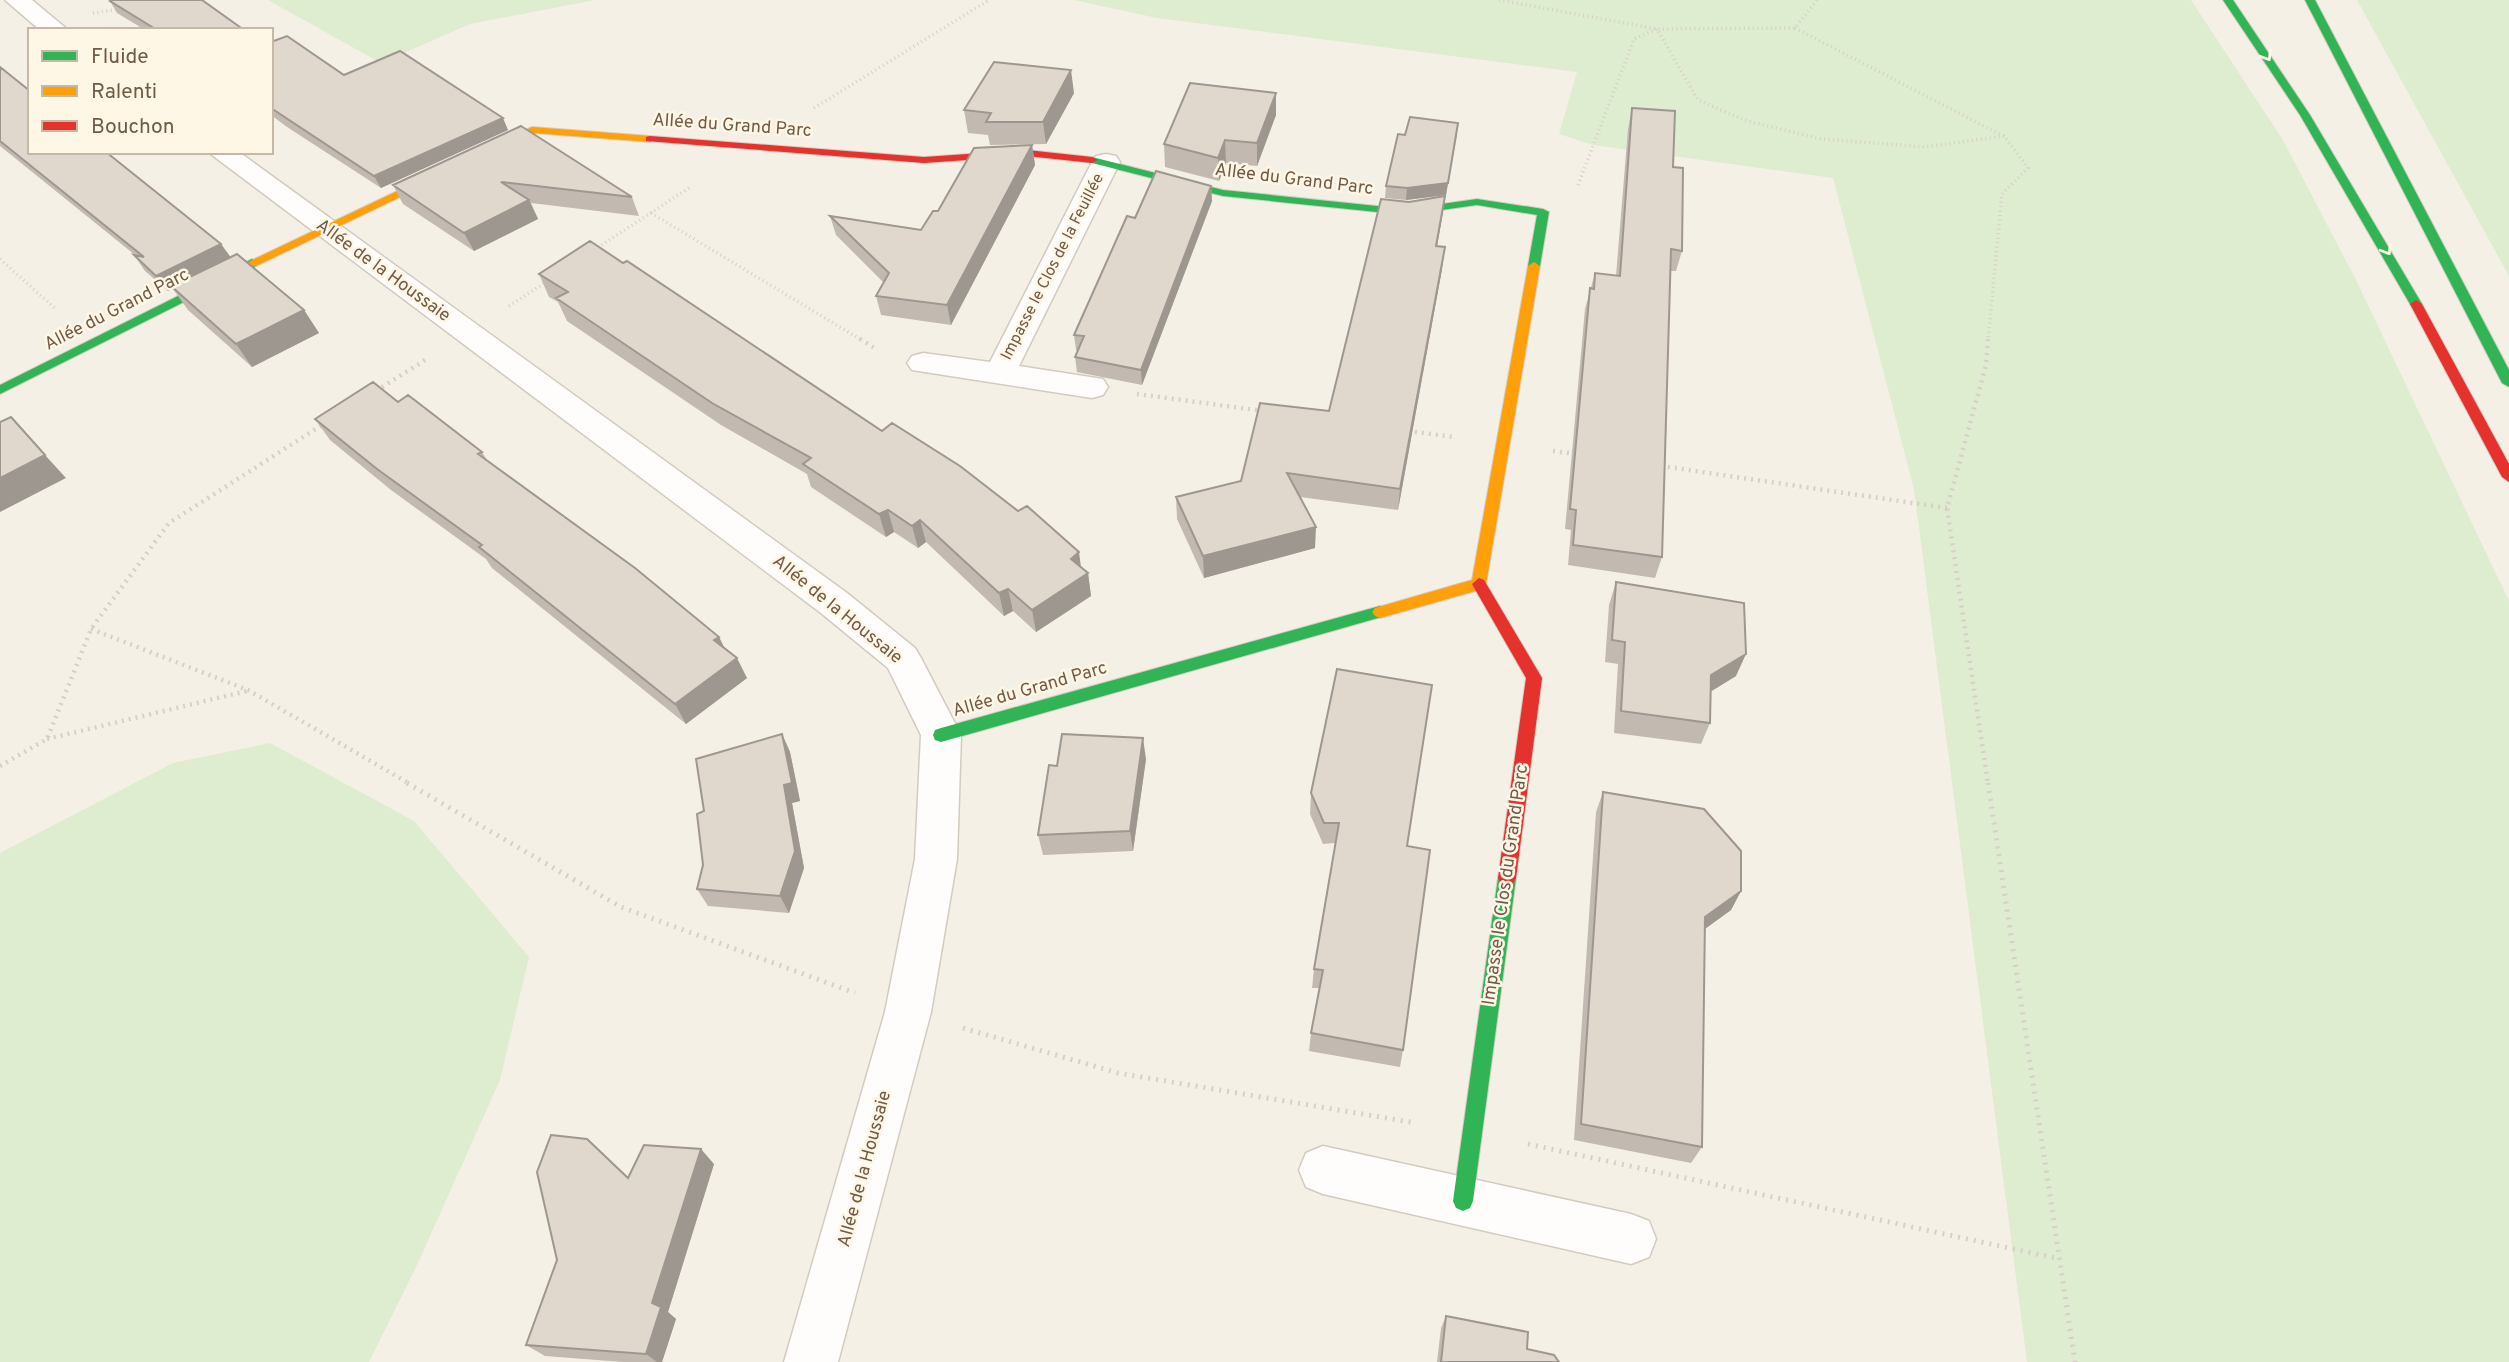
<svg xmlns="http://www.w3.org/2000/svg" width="2509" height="1362" viewBox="0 0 2509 1362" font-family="Overpass,sans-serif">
	<rect width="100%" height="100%" fill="#f5f0e5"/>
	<path fill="#deecd0" d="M268 0H595L470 24 381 63Z
		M1074 0H2191L2283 140 2356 280 2509 601V1362H2027L1914 489 1833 178 1593 145 1559 134 1577 72 1157 18Z
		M2357 0H2509V276Z
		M270 743 414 821 529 957 500 1080 417 1265 369 1362H0V853L173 763Z"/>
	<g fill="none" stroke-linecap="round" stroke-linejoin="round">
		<g stroke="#d3cbc1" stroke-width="3">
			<path id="street" d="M5 0H32L68 30H40Z
				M208 152H239L847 593 915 648 921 658 961 735 957 859 931 1012 838 1362H784L885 1012 915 859 921 735 888 668 821 613Z
				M1106 154 1116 156 1120 162 1019 366 1103 379 1108 387 1103 395 1092 398 912 370 907 363 912 356 923 353 990 362 1092 162 1096 156Z
				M1323 1146 1631 1214 1649 1221 1656 1239 1649 1257 1631 1264 1323 1194 1306 1187 1299 1170 1306 1153Z"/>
		</g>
		<g stroke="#d5cdc2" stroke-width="2">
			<path id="fast" d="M2223 0H2233L2310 115 2422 304 2420 307H2412L2410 304 2300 115Z
				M2305 0H2315L2509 370V387L2502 383Z
				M1092 157 1223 190 1406 209 1477 199 1543 209 1549 212 1540 266 1534 270 1528 266 1537 215 1477 205 1406 215 1223 196 1088 162 1086 160Z
				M252 259 258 263 256 266 0 394V385Z
				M1380 606 1388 612 1385 616 941 742 935 740 933 735 935 730 941 728Z
				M1507 870 1513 873 1516 878 1473 1201 1470 1208 1463 1211 1456 1208 1453 1201 1498 878 1501 873Z"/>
		</g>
		<g stroke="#d5cdc2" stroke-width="2">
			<path id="slow" d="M532 127 650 136 656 139 650 142 534 133 256 266H248L246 263Z
				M1534 262 1540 266 1486 584 1479 590 1380 618 1375 616 1372 612 1375 608 1472 580 1528 266Z"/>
		</g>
		<g stroke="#d5cdc2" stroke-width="2">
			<path id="jam" d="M650 136 924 157 1027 150 1092 157 1098 160 1092 163 1027 156 924 163 646 141V137Z
				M2416 300 2422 304 2509 464V482L2502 477 2410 304Z
				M1479 578 1484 580 1542 678 1516 878 1513 883 1507 886 1501 883 1498 878 1526 678 1472 584Z"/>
		</g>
		<path stroke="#d7cfc8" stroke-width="3.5" stroke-dasharray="1 3.5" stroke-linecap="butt" d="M1499 0 1657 29 1795 28 1817 0
			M93 13 119 9
			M1795 28 2003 136
			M814 108 989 0
			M1578 185 1634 39 1657 29 1698 100 1747 121 1821 139 1925 147 2004 136 2028 168 2002 194 1988 341
			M651 213 863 341
			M594 250 692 186
			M0 259 57 310
			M509 306 546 282"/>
		<path stroke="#d7cfc8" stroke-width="4.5" stroke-dasharray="2 5" stroke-linecap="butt" d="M860 339 878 350
			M1988 339 1986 365 1947 508 1988 784
			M376 391 425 360
			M1137 394 1264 411
			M1408 431 1454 437
			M1553 451 1576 454
			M1661 466 1947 508
			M91 629 248 690 410 784
			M47 739 247 691
			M0 766 47 739 91 629 169 523 325 423"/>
		<path stroke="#d7cfc8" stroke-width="5" stroke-dasharray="2 6" stroke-linecap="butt" d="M407 783 621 907 855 993
			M1988 783 2075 1362
			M963 1028 1118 1073 1416 1123
			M1528 1144 2060 1259"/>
		<use href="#street" fill="#fefdfb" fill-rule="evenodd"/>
		<use href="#fast" fill="#30b455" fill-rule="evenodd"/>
		<use href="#slow" fill="#ff9f0a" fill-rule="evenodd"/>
		<use href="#jam" fill="#e5322d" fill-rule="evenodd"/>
	</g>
	<path fill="#c2bab0" d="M110 1 244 30H145L117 13Z
		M271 42 344 75 508 130 381 188 287 127 271 115Z
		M0 67 221 244 230 257 304 310 319 333 252 367 188 310 173 289 168 291 145 271 134 255H135L0 146Z
		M1074 93 1046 144 990 145 988 135 968 133 964 110Z
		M1632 108 1673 167 1682 251 1676 271H1670L1662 557 1655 578 1568 565 1571 530 1565 529 1585 309 1595 273 1616 276 1628 129Z
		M1276 115 1257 166 1226 163 1219 181 1165 167 1164 144Z
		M521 126 632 197 639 216 531 203 538 219 474 251 403 204 393 185Z
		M1405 135H1457L1446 195 1406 200 1385 198 1386 186Z
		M1032 145 1035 165 951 325 881 315 876 296 884 283 836 235 830 216 921 230 938 211Z
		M1211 186 1212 201 1142 385 1077 372 1075 357 1078 350H1076L1074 335 1135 218Z
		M1445 196 1437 246 1442 269 1398 510 1300 497 1315 548 1204 578 1177 519 1176 497 1241 481 1329 411 1409 202Z
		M539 274 1081 567 1088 573 1091 596 1036 632 1013 611 1004 616 926 542 918 548 894 532 886 537 811 487 807 474 721 425 567 321 558 302 549 297Z
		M398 402 482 452 487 460 719 637 724 648 747 678 686 724 492 568 486 559 391 490 330 440 315 419Z
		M1616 582 1736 676 1711 691 1710 723 1701 744 1614 733 1618 664 1605 662 1609 605Z
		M782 734 790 752 800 801 792 803 804 868 789 913 708 906 697 889 703 865Z
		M1146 759 1133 851 1043 855 1038 835 1057 766Z
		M1603 792 1741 891 1731 910 1705 929 1702 1147 1691 1163 1574 1140 1596 812Z
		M1311 793 1407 846 1403 1050 1400 1067 1309 1051 1311 1033 1319 988H1312L1314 969 1335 843 1323 844 1310 814Z
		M714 1164 668 1312 676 1319 662 1362H623L545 1356 526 1345 557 1260 628 1178Z
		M1446 1316 1527 1349 1559 1362H1437L1441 1328Z"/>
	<path fill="#9e9790" d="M1071 70 1074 93 1046 144 1043 122Z
		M1276 93V115L1257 166V143Z
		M503 118 508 130 381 188 374 176Z
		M1458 123 1446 195 1406 200 1407 188Z
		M1225 140 1226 163 1219 181 1218 158Z
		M1032 145 1035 165 951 325 947 305Z
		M1211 186 1212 201 1142 385 1141 370Z
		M1445 196 1442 218 1433 268 1436 246Z
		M529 200 538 219 474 251 464 233Z
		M221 244 232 259 168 291 156 276Z
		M1445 247 1442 269 1398 510 1400 489Z
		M304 310 319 333 252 367 236 344Z
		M45 455 66 478 0 512V478Z
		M888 510 894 532 886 537 879 514Z
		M920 520 926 542 918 548 912 526Z
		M1316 527 1315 548 1204 578 1203 556Z
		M1079 552 1082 575 1071 559Z
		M1088 573 1091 596 1036 632 1032 610Z
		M1008 589 1013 611 1004 616 999 593Z
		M719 637 729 657 714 640Z
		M1746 654 1736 676 1702 697 1711 675Z
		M737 658 747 678 686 724 675 704Z
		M782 734 790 752 800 801 792 803 804 868 789 913 780 896Z
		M1143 738 1146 759 1133 851 1130 831Z
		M1741 891 1731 910 1695 936 1705 917Z
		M701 1149 714 1164 668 1312 676 1319 662 1362H657L646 1354 652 1303Z"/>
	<path fill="#e1d8cd" stroke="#9e9790" stroke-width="2" d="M112 0H202L244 30H157L110 1Z
		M287 36 344 75 400 51 503 118 374 176 271 108V42Z
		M994 62 1071 70 1043 122H986L991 113 964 110Z
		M0 67 30 91V152H106L221 244 156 276 134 255 144 257 0 141Z
		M1190 83 1276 93 1257 143 1225 140 1218 158 1164 144Z
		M1632 108 1675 111 1673 167 1683 168 1682 251 1671 249 1662 557 1573 545 1576 510 1570 509 1590 288 1594 289 1595 273 1620 276Z
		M1410 117 1458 123 1448 183 1407 188 1386 186 1398 134 1405 135Z
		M521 126 632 197 501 182 529 200 464 233 393 185Z
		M1032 145 947 305 876 296 889 273 830 216 921 230 933 211H938L974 148Z
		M1156 171 1211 186 1141 370 1075 357 1084 336 1074 335 1127 216 1135 218Z
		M1445 196 1436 246 1445 247 1400 489 1287 473 1316 527 1203 556 1176 497 1241 481 1260 403 1329 411 1381 199 1409 202Z
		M590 241 623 263 627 261 882 431 892 423 960 466 1018 511 1027 506 1079 552 1071 559 1088 573 1032 610 1008 589 999 593 920 520 912 526 888 510 879 514 803 464 811 458 712 403 556 298 568 292 539 274Z
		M237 254 304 310 236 344 171 286Z
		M373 382 398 402 408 395 482 452 478 454 635 568 719 637 714 640 737 658 675 704 479 547 482 545 377 469 315 419Z
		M11 417 45 455 0 478V422Z
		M1616 582 1744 603 1746 654 1711 675 1710 723 1621 711 1625 642 1612 640Z
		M1337 669 1432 685 1407 846 1430 850 1403 1050 1311 1033 1323 970 1314 969 1339 823H1324L1311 793Z
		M782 734 792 783 784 785 795 851 780 896 697 889 703 865 697 814 704 811 696 759Z
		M1062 734 1143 738 1130 831 1038 835 1049 765 1057 766Z
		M1603 792 1704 809 1741 851V891L1705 917 1702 1147 1581 1124Z
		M551 1135 587 1139 628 1178 644 1145 701 1149 652 1303 661 1307 646 1354 526 1345 557 1260 537 1172Z
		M1446 1316 1528 1332 1527 1349 1554 1355 1559 1362H1441Z"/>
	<defs><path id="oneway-chevron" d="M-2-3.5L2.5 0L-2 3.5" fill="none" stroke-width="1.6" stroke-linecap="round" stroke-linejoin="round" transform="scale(1.75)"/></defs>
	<g stroke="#fff7e5">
		<use href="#oneway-chevron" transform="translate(2267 56) rotate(58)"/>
		<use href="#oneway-chevron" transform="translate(2387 250) rotate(58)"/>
	</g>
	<g text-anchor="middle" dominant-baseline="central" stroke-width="5" stroke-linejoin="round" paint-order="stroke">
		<g font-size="16" fill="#715a48" stroke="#fff7e5">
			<text transform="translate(1053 267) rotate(-63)">Impasse le Clos de la Feuillée</text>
		</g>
		<g font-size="18" fill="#715a48" stroke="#fff7e5">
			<text transform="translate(732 126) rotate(4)">Allée du Grand Parc</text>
			<text transform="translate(1294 180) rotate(7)">Allée du Grand Parc</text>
			<text transform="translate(383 271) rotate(36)">Allée de la Houssaie</text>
			<text transform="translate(117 310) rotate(-27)">Allée du Grand Parc</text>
			<text transform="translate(837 610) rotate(39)">Allée de la Houssaie</text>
			<text transform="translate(1030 690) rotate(-16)">Allée du Grand Parc</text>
			<text transform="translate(1506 885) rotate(-82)">Impasse le Clos du Grand Parc</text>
			<text transform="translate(865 1169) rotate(-75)">Allée de la Houssaie</text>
		</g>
	</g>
	<rect x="28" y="28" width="245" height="126" fill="#fff7e5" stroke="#c6b8a6" stroke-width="2"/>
	<rect x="42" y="51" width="35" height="10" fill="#30b455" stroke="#c6b8a6" stroke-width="2"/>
	<text x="91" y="63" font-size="21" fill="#715a48">Fluide</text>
	<rect x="42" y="86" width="35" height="10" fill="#ff9f0a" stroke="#c6b8a6" stroke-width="2"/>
	<text x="91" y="98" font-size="21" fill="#715a48">Ralenti</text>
	<rect x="42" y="121" width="35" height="10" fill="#e5322d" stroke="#c6b8a6" stroke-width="2"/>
	<text x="91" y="133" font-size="21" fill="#715a48">Bouchon</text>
</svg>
